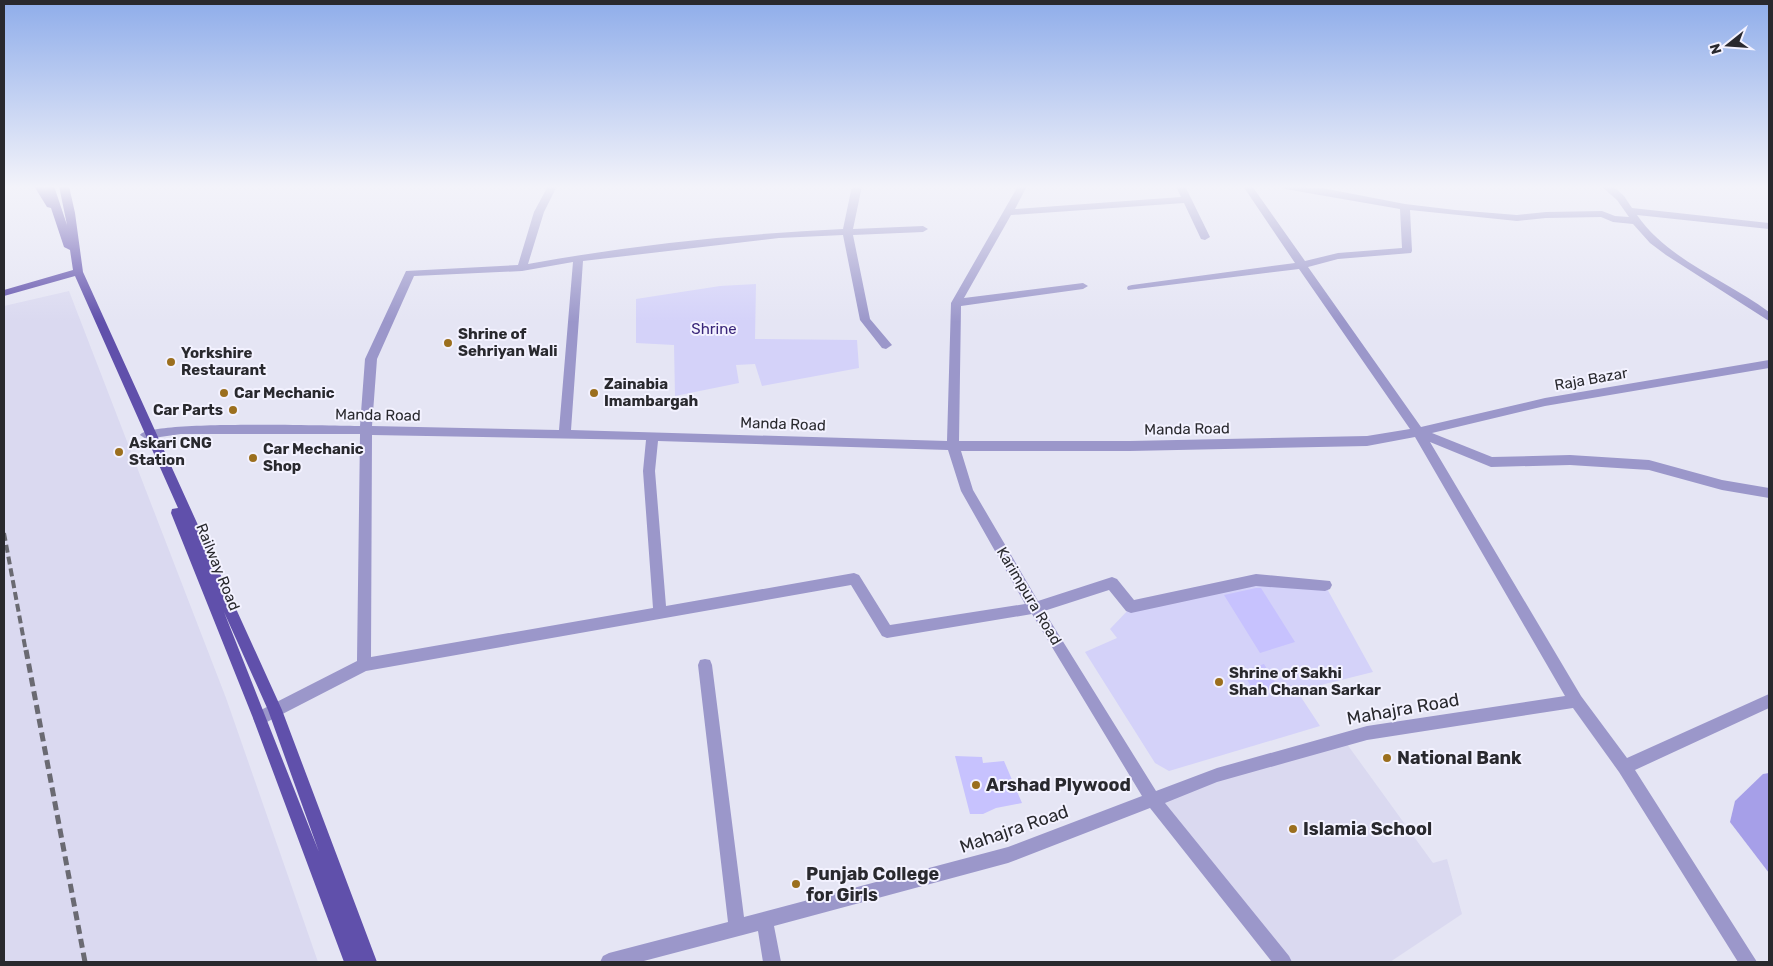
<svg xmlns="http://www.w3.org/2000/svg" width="1773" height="966" viewBox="0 0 1773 966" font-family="Rubik,sans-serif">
	<rect width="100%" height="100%" fill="#e5e5f4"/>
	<path fill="#dad9f0" d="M69 291 226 698 318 962H4V306Z
		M1344 740 1433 863 1447 859 1462 914 1390 962H1283L1153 800Z"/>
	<path fill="#d4d2f9" d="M756 284 755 339 857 340 859 368 762 386 755 364 736 365 739 383 675 396 674 345 636 343V299L720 286Z
		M1256 580 1325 585 1373 672 1297 691 1320 726 1169 771 1155 763 1085 652 1117 638 1110 629 1131 607Z"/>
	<path fill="#a69fe8" d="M1769 773V873L1730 822 1735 801 1763 774Z"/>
	<path fill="#c7c2fe" d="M1256 588H1261L1295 642 1260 653 1224 595Z
		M1264 664 1278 687 1256 695 1242 671Z
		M955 756 982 757 983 763 1004 761 1022 803 996 808 983 814H970Z"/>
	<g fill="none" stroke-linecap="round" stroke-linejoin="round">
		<path fill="#9b97ca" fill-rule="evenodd" d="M548 186H557L544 212 528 264C632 245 738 234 843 229L852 186H862L853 229 923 226 928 229 923 232 853 235 870 319 892 345 886 349 882 348 860 320 843 235 779 238 583 261 571 430 947 441 951 303 1018 186H1027L1015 209 1181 197 1176 186H1185L1210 237 1205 240 1201 239 1184 203 1011 215 964 298 1083 283 1088 286 1083 289 961 306 959 441H1130L1367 436 1410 429 1299 269 1128 290 1127 288 1128 286 1132 285 1295 263 1243 186H1252L1305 261 1338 253 1402 248 1400 209 1285 189 1281 186 1322 188 1405 204 1455 210 1517 215 1546 212 1602 211 1615 216 1629 217 1617 200 1601 186H1613L1624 196 1632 208 1769 223V229L1637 215C1668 260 1726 280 1769 312V321L1666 255 1650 243 1633 224 1613 222 1601 217 1546 218 1517 221 1410 210 1412 251 1411 253 1338 259 1308 267 1421 427 1545 398 1769 360V368L1545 406 1432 433 1492 457 1570 455 1649 460 1722 480 1769 488V498L1722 490 1649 470 1570 465 1491 467 1430 442 1581 696 1627 758 1769 694V708L1635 770 1757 962H1738L1619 772 1573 708 1367 740 1217 782 1165 803 1289 956 1292 962H1272L1150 808 1008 863 774 926 781 962H763L758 931 640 962H600L603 956 609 953 728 922 698 665 700 660 705 659 710 660 712 665 744 917 1008 847 1142 796 1032 614 887 638 882 636 851 585 366 671 265 723 260 725 255 723 253 718 255 713 357 661 360 434H181L146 439 140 435C149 420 333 426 360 426L365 359 406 271 518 265 534 212ZM573 262 559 430 372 426 377 359 414 276 522 271ZM372 435 646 440 643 471 653 608 371 657ZM1415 437 1565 696 1367 726 1217 768 1156 791 1044 611 1109 590 1126 611 1131 613 1256 586 1325 591 1330 589 1332 585 1330 581 1256 574 1134 600 1117 579 1112 577 1038 601 973 490 961 451H1130L1367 446ZM658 441 948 450 961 491 1025 604 890 625 859 575 854 573 666 606 655 471Z"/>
		<path fill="#6050ab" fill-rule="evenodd" d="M34 186H43L46 191 44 186H54L67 225 59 186H69L75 213 83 272 282 710 377 962H344L253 718 171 513 172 509 178 508 75 276 4 296V290L73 270 70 250 64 247 51 208 47 207ZM224 612 268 710 319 852Z"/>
		<path stroke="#6a6a72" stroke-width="4" stroke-dasharray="8 4" stroke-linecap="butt" d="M4 533 26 652"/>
		<path stroke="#6a6a72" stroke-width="5" stroke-dasharray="9 5" stroke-linecap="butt" d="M26 650 85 962"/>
	</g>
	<linearGradient id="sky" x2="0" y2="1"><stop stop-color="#8fadea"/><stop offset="0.58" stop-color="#f3f3fa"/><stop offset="1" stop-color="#f3f3fa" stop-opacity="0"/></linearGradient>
	<rect width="1773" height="322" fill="url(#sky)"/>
	<g fill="#9b6f1e" stroke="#f3f2ff" stroke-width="2">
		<circle cx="448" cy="343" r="5"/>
		<circle cx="171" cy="362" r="5"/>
		<circle cx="224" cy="393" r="5"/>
		<circle cx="594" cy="393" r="5"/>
		<circle cx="233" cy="410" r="5"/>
		<circle cx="119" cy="452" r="5"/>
		<circle cx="253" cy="458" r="5"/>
		<circle cx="1219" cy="682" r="5"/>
		<circle cx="1387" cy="758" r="5"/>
		<circle cx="976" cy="785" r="5"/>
		<circle cx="1293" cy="829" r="5"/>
		<circle cx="796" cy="884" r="5"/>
	</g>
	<g text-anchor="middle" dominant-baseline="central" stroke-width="4" stroke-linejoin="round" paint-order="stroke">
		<g font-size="15" fill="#3a277a" stroke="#f3f2ff">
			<text x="714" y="329">Shrine</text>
		</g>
		<g font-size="15" font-weight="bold" fill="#29292e" stroke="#f3f2ff" text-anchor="start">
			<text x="458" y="334">Shrine of<tspan x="458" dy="17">Sehriyan Wali</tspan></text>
			<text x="181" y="353">Yorkshire<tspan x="181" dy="17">Restaurant</tspan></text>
			<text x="604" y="384">Zainabia<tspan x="604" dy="17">Imambargah</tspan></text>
			<text x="234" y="393">Car Mechanic</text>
			<text x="223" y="410" text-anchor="end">Car Parts</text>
			<text x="129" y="443">Askari CNG<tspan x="129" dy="17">Station</tspan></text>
			<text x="263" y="449">Car Mechanic<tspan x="263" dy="17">Shop</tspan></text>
			<text x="1229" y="673">Shrine of Sakhi<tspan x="1229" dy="17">Shah Chanan Sarkar</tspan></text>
		</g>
		<g font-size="15" fill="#29292e" stroke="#f3f2ff">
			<text transform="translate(1591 379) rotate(-10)">Raja Bazar</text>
			<text transform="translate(378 415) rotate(1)">Manda Road</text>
			<text transform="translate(783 424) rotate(2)">Manda Road</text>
			<text transform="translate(1187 429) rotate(-1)">Manda Road</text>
			<text transform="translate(218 567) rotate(68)">Railway Road</text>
			<text transform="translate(1029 596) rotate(59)">Karimpura Road</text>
		</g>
		<g font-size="18" fill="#29292e" stroke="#f3f2ff">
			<text transform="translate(1403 709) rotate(-10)">Mahajra Road</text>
			<text transform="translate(1014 829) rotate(-19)">Mahajra Road</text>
		</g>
		<g font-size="18" font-weight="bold" fill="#29292e" stroke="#f3f2ff" text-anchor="start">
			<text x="1397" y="758">National Bank</text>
			<text x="986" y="785">Arshad Plywood</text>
			<text x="1303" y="829">Islamia School</text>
			<text x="806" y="874">Punjab College<tspan x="806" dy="21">for Girls</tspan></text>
		</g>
	</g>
	<rect width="1773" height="966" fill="none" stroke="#29292e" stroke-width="10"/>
	<g transform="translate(1728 45) rotate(253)" stroke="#f3f2ff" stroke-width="4" paint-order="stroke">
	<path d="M0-4L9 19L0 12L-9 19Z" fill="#29292e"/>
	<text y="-8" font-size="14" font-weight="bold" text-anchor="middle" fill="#29292e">N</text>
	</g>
</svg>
